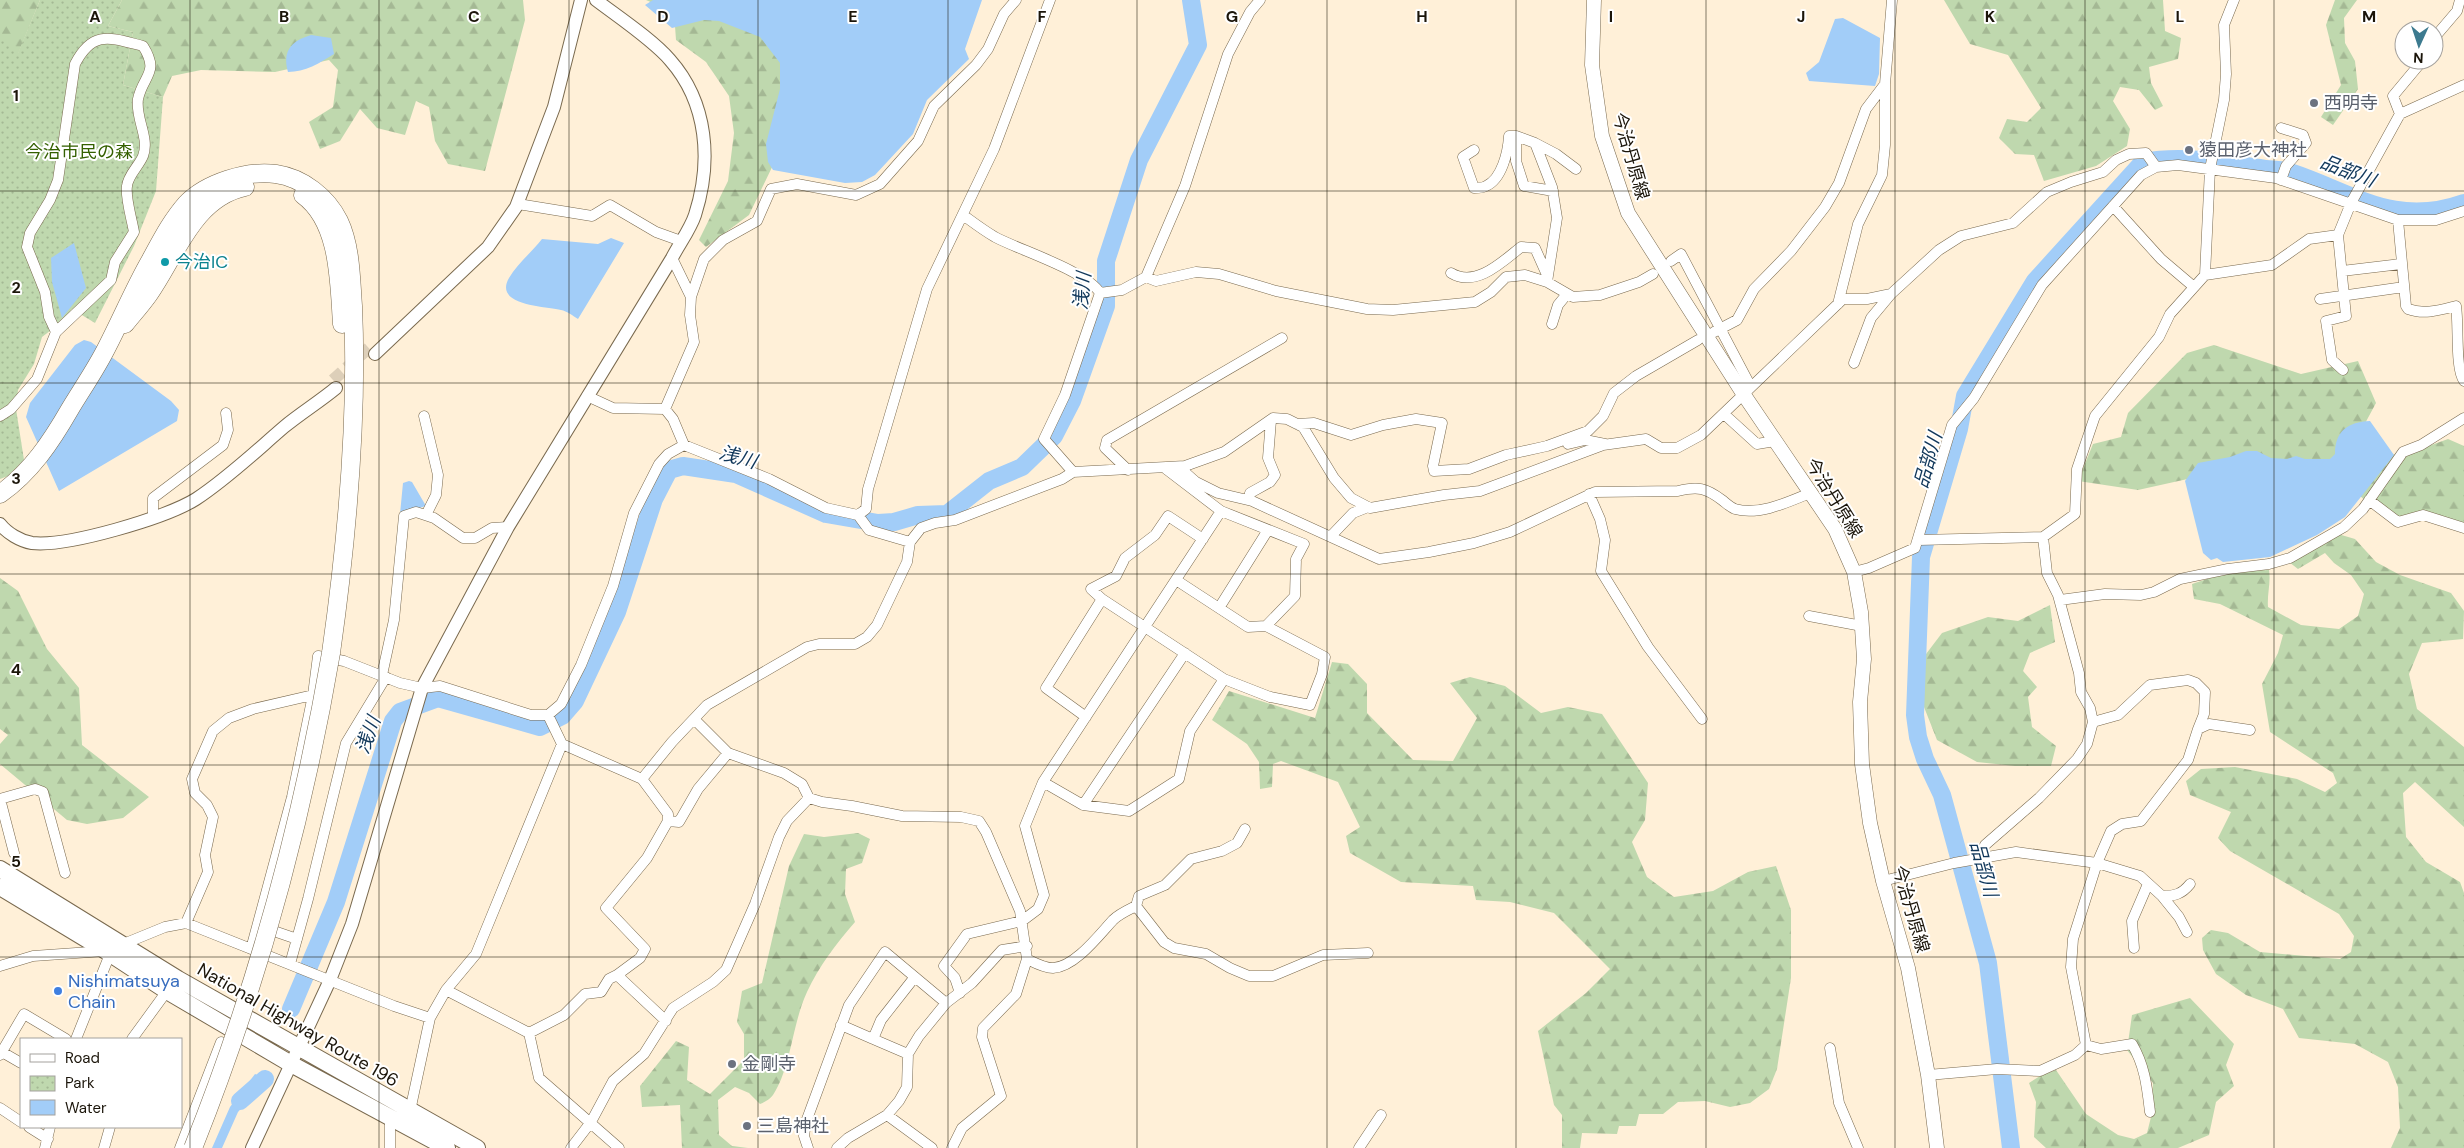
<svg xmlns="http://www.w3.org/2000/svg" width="2464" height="1148" viewBox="0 0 2464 1148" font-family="'DM Sans','Noto Sans JP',sans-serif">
	<defs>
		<pattern id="forest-firs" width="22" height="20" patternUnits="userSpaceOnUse" patternTransform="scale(1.25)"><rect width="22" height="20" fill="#bfd8ae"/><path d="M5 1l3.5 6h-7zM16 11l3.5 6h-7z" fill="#a4b894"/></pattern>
		<pattern id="park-dots" width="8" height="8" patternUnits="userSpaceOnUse" patternTransform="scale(1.25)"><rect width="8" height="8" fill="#bfd8ae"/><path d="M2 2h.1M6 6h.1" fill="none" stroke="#a4b894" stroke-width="1.8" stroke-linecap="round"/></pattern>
	</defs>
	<rect width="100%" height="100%" fill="#fff0d8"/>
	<path fill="url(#forest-firs)" d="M0 0H40L16 59 0 67Z
		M122 0H523L525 20 485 171 448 164 435 141 429 107 416 101 405 135 377 128 360 109 340 141 320 149 309 122 333 107 338 70 329 60 275 72 201 70 172 76 163 97 123 85 133 32 108 26Z
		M646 0H748L799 61 787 136 749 215 706 247 699 240 728 181 734 133 729 96 706 62 676 40 674 12Z
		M1944 0H2163L2165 31 2181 38 2178 59 2149 67 2151 83 2163 106 2155 110 2139 90 2120 87 2113 101 2130 129 2127 146 2096 166 2044 181 2034 155 2015 154 1999 138 2007 119 2027 122 2041 108 2008 55 1970 44Z
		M2335 0H2357L2344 18 2345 43 2355 61 2358 89 2333 125 2321 117 2341 85 2326 25Z
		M2214 345 2301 374 2358 361 2376 403 2362 429 2383 454 2404 455 2448 439 2464 446V525L2421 512 2389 521 2352 489 2210 474 2138 490 2078 481 2093 444 2121 437 2128 413 2187 353Z
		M2338 534 2355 539 2376 562 2400 575 2451 593 2464 611 2463 639 2422 643 2409 674 2417 709 2464 747V827L2415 782 2403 793 2406 837 2426 862 2460 882 2464 893V1148H2391L2400 1128 2398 1087 2388 1062 2355 1044 2299 1038 2283 1009 2246 995 2216 974 2203 950 2202 938 2211 930 2228 933 2260 952 2340 959 2351 952 2354 936 2339 914 2230 851 2218 838 2231 812 2190 795 2186 781 2201 769 2235 767 2297 779 2325 792 2337 783 2333 773 2270 732 2262 684 2278 653 2283 635 2220 604 2194 599 2192 584 2231 571 2269 570C2271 583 2267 594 2268 607L2301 625 2339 629 2358 616 2364 594 2351 575 2334 563 2325 553 2298 569 2289 562Z
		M0 578 18 591 47 649 79 688 82 745 149 797 123 818 87 824 67 820 0 764V744L8 735 0 729Z
		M2050 605 2055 642 2030 653 2023 671 2037 687 2028 697 2032 727 2056 746 2051 766H2015L1977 762 1937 740 1924 707 1923 658 1942 633 1988 617 2018 621Z
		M1332 662 1348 664 1367 684V713L1413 760 1453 761 1477 718 1450 683 1470 677 1505 686 1541 713 1568 707 1602 714 1648 783 1645 820 1632 842 1647 877 1674 897 1713 891 1748 872 1776 866 1791 910V978L1777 1069 1769 1089 1750 1103 1730 1107 1705 1101 1678 1102 1663 1114H1639L1636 1126H1619L1617 1134 1582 1133 1580 1148H1562V1115L1554 1105 1538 1031 1586 993 1610 969 1554 913 1510 902 1476 900 1473 886 1401 882 1350 853 1346 836 1360 827 1338 782 1281 761 1273 764 1272 787 1260 789 1259 762 1247 744 1212 720 1229 691 1315 718Z
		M858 833 870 839 862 863 846 869 845 894 855 922C836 944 819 966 807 992 792 1024 791 1068 773 1095 770 1099 765 1102 760 1104L749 1093 735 1087 718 1100 719 1135 732 1146 748 1148H682L680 1105 642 1107 640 1086 676 1041 689 1047 687 1080 710 1094 744 1060V1034L737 1022 742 991 762 983 789 866 804 834 824 837Z
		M2190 998 2234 1044 2226 1065 2234 1086 2216 1102 2209 1135 2178 1148H2046L2034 1137 2036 1102 2029 1083 2040 1076 2056 1070 2086 1114 2118 1135 2134 1139 2147 1133 2151 1117 2153 1083 2127 1050 2132 1015Z"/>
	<path fill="url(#park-dots)" d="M40 0H122L108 26 133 32 123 85 163 97 156 191 134 246 95 323 72 309 63 321 42 337 34 364 18 390 16 409 24 460 8 476 0 479V34L18 53Z"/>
	<path fill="#a2cdf8" d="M653 0H982L965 49 969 59 927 100 913 134 875 175 862 182 845 183 773 170 768 162 766 144 780 89V63L760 37 719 21 704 20 672 28 645 5Z
		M1843 18 1880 38 1879 74 1875 86 1809 81 1806 73 1819 62 1835 19Z
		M311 35 331 38 334 54C320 63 305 72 288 72 282 51 291 41 311 35Z
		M611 238 624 243 578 319C573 316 567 311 561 310 546 306 493 306 509 278 517 264 532 252 542 239L598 244Z
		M74 243 86 288 62 318 52 282 51 258Z
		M84 340 91 342 171 401 179 410 177 421 59 491 26 417 30 403 75 345Z
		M2370 421 2394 455 2345 517 2317 535 2270 557 2223 562 2217 558 2211 560 2203 553 2185 481 2198 463 2230 457 2246 451H2257L2271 458 2287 459 2296 456 2305 459H2330L2335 454C2335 431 2348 422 2370 421Z
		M409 481 412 482 426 506 400 514 403 483Z
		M255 1074 260 1076 255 1093 238 1112 222 1148H212L230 1107Z"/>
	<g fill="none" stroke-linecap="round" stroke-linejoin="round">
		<path stroke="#a2cdf8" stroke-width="18" d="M291 1009 336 902 393 721 400 712 438 698 540 727 562 716 575 701 617 612 654 499 669 470 683 466 736 474 826 514 878 523 894 522 918 515 947 514 989 481 1022 467 1054 436 1072 401 1106 306V261L1139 160 1198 45 1191 0
			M240 1101 265 1079
			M2011 1148 1988 963 1942 795 1925 759 1918 737 1915 715 1921 557 1959 429 1965 396 2035 281 2143 162C2182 155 2221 162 2260 168 2269 170 2281 169 2290 172 2354 193 2394 228 2464 203"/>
		<path stroke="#ddcfb9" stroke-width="12" stroke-dasharray="12 6" stroke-linecap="butt" d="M333 380 372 345"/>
		<g stroke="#79694e" stroke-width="11">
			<path id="minor" d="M2434 38 2457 11 2460 0
				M2400 114 2393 96 2423 60
				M2281 128 2303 135 2306 143 2286 166 2281 180
				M1516 136V161L1524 186 1553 191
				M1535 143 1556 154 1576 169
				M1474 150 1463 157 1474 188C1477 188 1483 188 1486 186 1502 179 1508 152 1509 136H1516L1535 143 1552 187 1557 218 1547 282
				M518 204 592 216 610 205 656 232 681 241
				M2113 206 2161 259 2194 287
				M963 215C974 223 983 230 995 237 1019 250 1087 271 1100 293L1065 395 1044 439 1073 472
				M2398 220 2406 306 2408 309C2424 315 2440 310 2456 306 2459 325 2455 369 2464 381
				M672 258 691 297
				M1671 261 1681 254 1751 387
				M2342 271 2401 264
				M1451 273C1476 288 1502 262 1521 247L1535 248 1547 275
				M2205 275 2272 265 2309 239 2338 235
				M1146 277 1156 281 1196 272 1219 274 1276 291 1367 309 1393 310 1475 302 1491 292 1506 277 1525 275 1547 282 1573 297 1600 295 1639 282 1653 274
				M1100 293 1122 290 1146 277 1185 186 1228 54 1250 12 1260 0
				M2320 299 2404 287
				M1838 304 1858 224 1882 175 1885 145V84
				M1552 324 1558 305 1567 294
				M1714 332 1737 320 1754 289 1791 251 1825 207 1839 183 1866 109 1885 84 1892 0
				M1854 363 1871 318 1891 294
				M2343 370 2332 360 2326 321 2346 316 2338 235 2351 203 2400 114 2464 85
				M587 396 613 408 665 409 673 419 684 445 769 479 826 508 858 515 869 530 910 542
				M665 409 694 342 690 315 691 297 704 259 723 240 757 221 771 189 797 184 856 195 880 184 918 141 934 106 976 65 988 49 1004 14 1016 0
				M1724 414 1757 444 1775 441
				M0 416 11 409 37 379 56 332 111 280 115 262 134 232C132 220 125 197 127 186 128 175 139 166 143 156 150 138 135 118 138 99 143 75 160 73 143 46 111 38 93 29 75 64L58 180 50 200 30 233 27 247 45 292 49 317 56 332
				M424 416 438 475 436 495 426 515
				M1297 424 1314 423 1351 435 1383 425 1416 419 1442 423 1433 466 1434 471 1469 469 1506 455 1547 446 1588 431 1603 416 1614 393 1636 376 1698 340
				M1568 444 1585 440 1605 444
				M1179 467 1196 482 1218 493 1252 501 1379 559 1429 552 1474 543 1510 532 1595 492 1678 491C1698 486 1706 488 1722 500 1726 503 1730 507 1735 509 1759 516 1788 502 1810 493
				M1166 469 1221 511 1304 544 1296 559 1295 596 1266 626
				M1128 470 1105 448 1107 440 1282 338
				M1589 494 1600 519 1605 540 1601 571 1648 647 1702 719
				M1249 500 1250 493 1270 482 1275 475 1268 458 1271 420
				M2369 500 2398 522 2423 515 2464 528
				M858 515 866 509 868 489 927 289 994 149 1050 0
				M153 518V498L223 445 228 430 226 413
				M1331 536 1353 513 1368 507
				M1918 540 2043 537 2075 514 2077 469 2095 416 2159 337 2170 314 2205 275 2210 169 2224 100 2226 74 2224 25 2234 0
				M1854 572 1869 568 1915 548 1952 425 1974 398 2042 285 2141 175 2156 167 2178 165 2276 178 2398 220H2436L2464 211
				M1102 599 1091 589 1116 576 1125 558 1155 535 1168 516 1203 539
				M2060 600 2105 594 2141 595 2154 592 2180 579 2228 569 2269 564 2290 558 2344 527 2363 509 2403 452 2421 445 2464 418
				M1219 608 1268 530
				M1809 616 1862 626
				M1185 653 1083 805 1129 811 1179 779 1190 731 1224 679
				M382 675 394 620 404 516 416 512 434 518 463 538H475L492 528 508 527
				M548 715 562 744 642 779 668 814V821L647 858 606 908 645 949 640 958 617 975
				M1086 717 1046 688 1102 599 1224 679 1270 697 1310 705 1322 674 1325 657 1266 626 1248 627 1176 580
				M694 719 728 753 784 773 802 784 809 798 822 802 852 806 902 816 961 817 979 821 986 832 1020 911 1027 959 1016 994 983 1028 982 1037 1001 1096 962 1128 952 1148
				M2093 722 2118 715 2150 685 2188 680 2196 683 2205 692 2204 714 2198 729
				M642 779 672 742 707 705 807 647 819 644H855L867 637 877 625 907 562 910 542 921 528 935 523 955 520 1062 479 1073 472 1185 466 1224 452 1273 418 1287 419 1303 427 1334 478 1351 498 1370 508 1444 495 1480 491 1603 445 1646 439 1661 448H1677L1701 435 1843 299H1867L1891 294 1939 250 1961 236 2013 223 2047 192 2071 182 2103 172 2116 160 2129 154 2146 153 2156 167
				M1043 782 1083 805
				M0 799 35 789 43 792 65 873
				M0 799 14 853
				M668 821 679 822 698 789 728 753
				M1980 858 1985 845 2039 798 2077 759 2087 744 2093 722 2090 708 2081 692 2079 673 2058 595 2047 573 2043 537
				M1883 881 1954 863 2016 852 2097 863 2073 939 2071 967 2086 1045 2075 1055 2040 1071 1997 1069 1928 1075
				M2190 884C2182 894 2175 896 2162 896L2140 876 2097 863 2111 831 2122 824 2141 821 2188 760 2198 729 2209 724 2250 730
				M2162 896 2179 917 2187 932
				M1136 906 1164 942 1174 948 1206 954 1230 968 1249 976H1273L1323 955 1368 953
				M186 923 208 872 205 855 213 817 207 805 195 793 192 779 213 731 229 718 253 709 313 695 318 656 344 661 400 683 422 688 440 686 531 715H548L561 704 581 665 613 586 634 513 659 464 668 454 684 445
				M265 928 297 939
				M121 945 165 927 186 923 394 1006 430 1018 446 990 476 954 562 744
				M2134 948 2132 921 2148 884
				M251 949 292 797 313 695
				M1027 959C1035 963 1044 968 1053 968 1075 967 1099 935 1113 920 1119 914 1128 910 1136 906L1139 896 1165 885 1191 859 1222 851 1237 843 1245 829
				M290 964 308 899 346 743 386 677
				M0 966 33 956 105 951
				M446 990 529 1033
				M960 993 955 978 944 966 967 934 1022 921 1038 909 1044 895 1025 826 1043 782 1221 511
				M841 1025 873 1039 881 1020 914 978
				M529 1033 564 1015 585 994 601 992 609 979 617 975 666 1021
				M529 1033 539 1078 619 1148
				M76 1039 110 954
				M132 1039 167 991
				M873 1039 908 1054
				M2086 1045 2101 1049 2132 1044C2145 1066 2147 1087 2150 1112
				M1830 1048 1839 1103 1858 1148
				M2 1052 21 1063
				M0 1055 24 1014 66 1039
				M0 1108 21 1122
				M410 1111 430 1018
				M887 1115 932 1148
				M390 1117V1148
				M29 1127 48 1139
				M45 1148 50 1127
				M104 1148 110 1127
				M180 1148 221 1042
				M571 1148 591 1122 613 1081 644 1054 673 1008 713 982 726 970 755 904 779 837 787 821 809 798
				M808 1148 804 1136 806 1122 849 1005 885 952 946 1003
				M837 1148 848 1138 887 1115 899 1101 907 1087 908 1054 919 1036 946 1003 972 983 1002 950 1027 946
				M1359 1148 1381 1115"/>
		</g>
		<g stroke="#79694e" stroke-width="14">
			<path id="tertiary" d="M375 354 488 247 516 207 554 107 581 0
				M0 524C7 533 20 541 32 543 67 547 166 518 196 499 228 478 256 451 284 427 301 413 319 402 336 388
				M252 1148 330 980 352 924 422 688 508 527 672 258C679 244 690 230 695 215 712 162 708 103 670 60 653 40 617 16 596 0"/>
		</g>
		<g stroke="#79694e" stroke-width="15">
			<path id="secondary" d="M1594 0 1592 65 1602 136 1628 213 1744 395 1835 529 1854 572 1861 612 1864 659 1860 702 1862 764 1870 823 1883 881 1908 968 1928 1075 1937 1148"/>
		</g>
		<g stroke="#79694e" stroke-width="18">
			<path id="trunk" d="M0 869 178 979 477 1148
				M0 887 106 951 167 991 291 1064 447 1148"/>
		</g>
		<g stroke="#79694e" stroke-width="19">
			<path id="motorway" d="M303 195C340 222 339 282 342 324
				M125 324C133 314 142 304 149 294 176 256 193 198 245 187
				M0 494C31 472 51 442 70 409 82 389 96 369 107 347 122 318 134 289 150 261 161 241 171 221 186 204 206 183 247 170 276 174 303 178 327 197 339 221 351 246 351 279 353 306 358 420 347 540 331 653"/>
		</g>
		<use href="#minor" stroke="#fff" stroke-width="10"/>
		<use href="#tertiary" stroke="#fff" stroke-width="12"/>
		<use href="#secondary" stroke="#fff" stroke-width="14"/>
		<use href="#trunk" stroke="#fff" stroke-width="16"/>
		<use href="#motorway" stroke="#fff" stroke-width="18"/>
		<g stroke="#79694e" stroke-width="19" stroke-linecap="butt">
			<path id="motorway-bridge" d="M193 1148C257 988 302 822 331 653"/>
		</g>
		<use href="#motorway-bridge" stroke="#fff" stroke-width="18"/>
	</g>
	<path fill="none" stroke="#1b150a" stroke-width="1" stroke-opacity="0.55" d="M190 0V1148M379 0V1148M569 0V1148M758 0V1148M948 0V1148M1137 0V1148M1327 0V1148M1516 0V1148M1706 0V1148M1895 0V1148M2085 0V1148M2274 0V1148M0 191H2464M0 383H2464M0 574H2464M0 765H2464M0 957H2464"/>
	<g fill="#6b7280" stroke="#fff" stroke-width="2">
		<circle cx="2314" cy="103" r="5"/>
		<circle cx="2189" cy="150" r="5"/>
		<circle cx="732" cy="1064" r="5"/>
		<circle cx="747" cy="1126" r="5"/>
	</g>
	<circle fill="#0f9aa8" stroke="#fff" stroke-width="2" cx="165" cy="262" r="5"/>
	<circle fill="#3f7fe0" stroke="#fff" stroke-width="2" cx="58" cy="991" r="5"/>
	<g text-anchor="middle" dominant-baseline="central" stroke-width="4" stroke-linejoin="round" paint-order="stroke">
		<g font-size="18" fill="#5b616d" stroke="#fff" text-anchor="start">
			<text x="2324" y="103">西明寺</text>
			<text x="2199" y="150">猿田彦大神社</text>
			<text x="742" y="1064">金剛寺</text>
			<text x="757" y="1126">三島神社</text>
		</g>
		<g font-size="18" fill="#346000" stroke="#fff">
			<text x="79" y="152">今治市民の森</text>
		</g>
		<g font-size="18" fill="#1b150a" stroke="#fff">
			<text transform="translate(1631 156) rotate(74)">今治丹原線</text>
			<text transform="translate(1834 498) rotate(58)">今治丹原線</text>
			<text transform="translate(1911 909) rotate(74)">今治丹原線</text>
			<text transform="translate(298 1025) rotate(30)">National Highway Route 196</text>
		</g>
		<g font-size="18" fill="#0d838f" stroke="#fff" text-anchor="start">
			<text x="175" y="262">今治IC</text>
		</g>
		<g font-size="18" fill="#366cbe" stroke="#fff" text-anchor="start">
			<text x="68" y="981">Nishimatsuya<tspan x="68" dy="21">Chain</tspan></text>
		</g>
		<g font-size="19" font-style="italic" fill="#10375a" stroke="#fff">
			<text transform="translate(2348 171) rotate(21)">品部川</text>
			<text transform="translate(1082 291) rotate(-84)">浅川</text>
			<text transform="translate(738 457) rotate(16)">浅川</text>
			<text transform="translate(1928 460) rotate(-74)">品部川</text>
			<text transform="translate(368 735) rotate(-70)">浅川</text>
			<text transform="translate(1984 869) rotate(75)">品部川</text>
		</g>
	</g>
	<g font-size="16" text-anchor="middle" font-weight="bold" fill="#1b150a" stroke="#fff" stroke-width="4" stroke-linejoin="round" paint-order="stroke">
		<text x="95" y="22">A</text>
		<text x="284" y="22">B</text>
		<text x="474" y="22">C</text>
		<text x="663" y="22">D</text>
		<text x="853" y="22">E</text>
		<text x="1042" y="22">F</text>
		<text x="1232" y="22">G</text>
		<text x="1422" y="22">H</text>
		<text x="1611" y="22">I</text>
		<text x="1801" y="22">J</text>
		<text x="1990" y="22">K</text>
		<text x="2180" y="22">L</text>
		<text x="2369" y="22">M</text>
		<text x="16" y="101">1</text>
		<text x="16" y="293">2</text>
		<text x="16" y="484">3</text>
		<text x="16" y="675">4</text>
		<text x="16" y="867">5</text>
	</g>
	<rect x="20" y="1038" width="162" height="90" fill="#ffffff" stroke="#a4a19d"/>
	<rect x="30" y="1054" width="25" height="8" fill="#ffffff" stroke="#a4a19d"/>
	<text x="65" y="1063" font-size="15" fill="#1b150a">Road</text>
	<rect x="30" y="1076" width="25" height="15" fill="url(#park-dots)" stroke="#a4a19d"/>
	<text x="65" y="1088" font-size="15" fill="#1b150a">Park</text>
	<rect x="30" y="1100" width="25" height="15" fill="#a2cdf8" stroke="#a4a19d"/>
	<text x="65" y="1113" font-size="15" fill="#1b150a">Water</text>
	<g transform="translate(2419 45) rotate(183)"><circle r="24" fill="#ffffff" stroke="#a4a19d"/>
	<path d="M0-4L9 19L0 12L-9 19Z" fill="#3c7a8f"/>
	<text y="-8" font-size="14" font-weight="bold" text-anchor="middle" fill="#1b150a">N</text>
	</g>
</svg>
